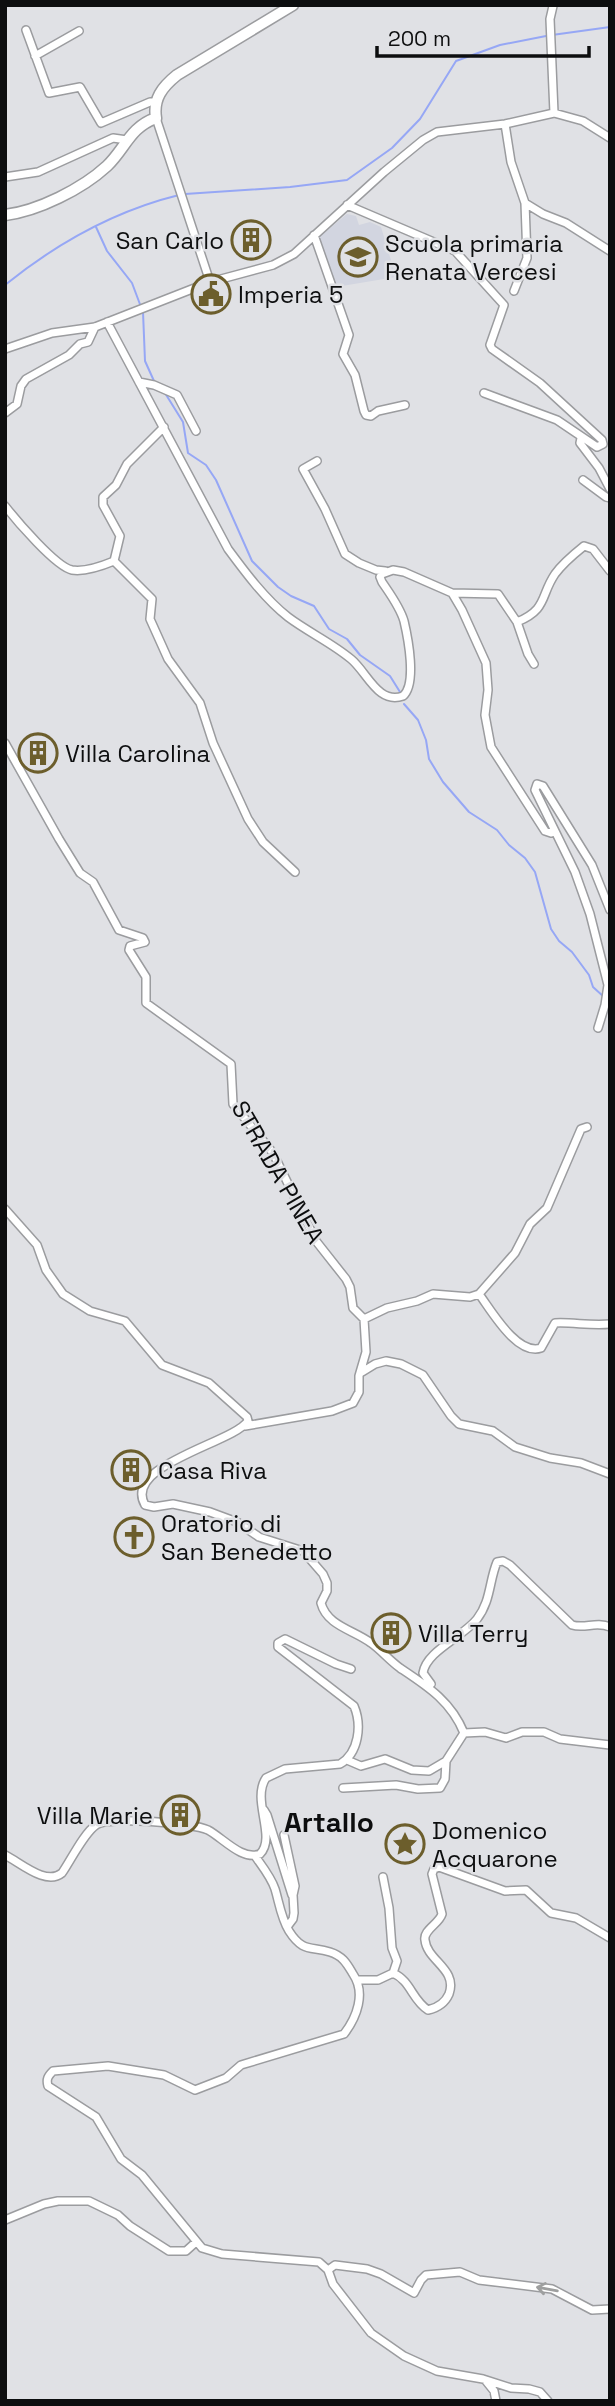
<svg xmlns="http://www.w3.org/2000/svg" width="615" height="2406" viewBox="0 0 615 2406" font-family="'Space Grotesk',sans-serif">
	<rect width="100%" height="100%" fill="#e0e1e5"/>
	<path fill="#d2d5e0" d="M347 214 356 216 359 225 370 222 381 227 396 277 336 287 318 238Z"/>
	<g fill="none" stroke-linecap="round" stroke-linejoin="round">
		<path stroke="#96a7f5" stroke-width="2" d="M552 35 610 27
			M185 194 290 187 347 180 392 148 420 119 456 61 500 45 546 36
			M96 227 107 251 132 283 141 307
			M5 285C57 243 114 211 179 195
			M143 312 145 361 154 381
			M165 393 183 422 188 453 206 465 216 480 252 561 278 587 291 596 314 606 329 629 347 639 360 655 390 676 400 692
			M404 704 418 720 426 740 429 759 443 782 469 812 497 830 509 845 525 858 535 872 551 929 559 941 572 952 589 975 593 987 604 997"/>
		<g stroke="#9b9c9f" stroke-width="10">
			<path id="minor" d="M26 30 49 93 80 87 101 123 150 102H156
				M35 56 79 31
				M554 113 583 121 610 138
				M156 118 210 282
				M505 124 511 162 525 203 543 214 566 223 610 251
				M5 177 38 172 113 138 127 140
				M347 205 455 251 504 305 490 345 492 349 540 383 602 440 603 444 597 447 557 420 484 393
				M314 235 349 335 343 354 355 375 364 411 366 415 371 416 378 411 405 405
				M514 291 527 258 525 203
				M107 322 228 549C245 572 265 599 288 617 308 632 332 643 351 659 367 672 378 705 403 696 417 684 408 638 404 621 400 607 390 594 382 582L380 577 382 574 393 570 404 572 452 593 462 610 486 663 488 690 485 715 491 747 545 831 551 833 554 831
				M5 349 52 333 95 327 210 282 273 265 294 254 384 172 423 140 437 132 505 124 554 113 550 19 553 6
				M139 382 154 385 177 395 196 431
				M5 413 17 404 21 386 26 379 69 355 80 344 88 342 95 327
				M164 427 127 464 116 485 103 497V505L120 536 114 561 152 599 150 619 168 659 200 703 213 743 248 819 263 842 295 872
				M581 438 580 443 599 468 610 489
				M317 461 303 469 325 509 345 554 359 563 376 570 385 571
				M583 480 606 497 610 498
				M5 506C16 520 56 567 72 570 85 572 102 566 114 561
				M452 593 498 594 517 622 528 654 534 664
				M517 622C548 609 540 596 555 574 563 563 574 554 584 546L593 549 610 571
				M5 743 59 839 80 873 93 882 119 930 143 938 145 942 130 946 129 950 146 977V1003L231 1064 233 1104 273 1153 316 1241 346 1279 350 1287 353 1308 364 1319
				M598 1028 605 1005 608 985 590 914 575 872 535 790 537 784 543 786 592 865 610 910
				M5 1209 37 1245 46 1270 63 1294 90 1311 125 1321 162 1365 209 1383 247 1417 248 1421C233 1443 122 1465 145 1505L154 1507 173 1504 210 1512 237 1522 259 1537 303 1551 323 1574 327 1583V1591L321 1603C327 1626 354 1630 371 1643 381 1650 389 1660 400 1668 427 1686 451 1701 464 1733L446 1761 429 1771 412 1770 385 1759 361 1766 347 1760
				M479 1294 515 1253 530 1224 547 1208 581 1129 587 1127
				M479 1294C491 1310 517 1356 541 1348L555 1323C573 1322 591 1326 610 1324
				M362 1372 375 1364 386 1361 401 1364 423 1375 451 1416 459 1424 493 1431 515 1447 550 1458 581 1463 610 1474
				M245 1426 332 1411 353 1403 359 1392V1376L366 1352 364 1319 387 1308 417 1301 433 1294 470 1297 479 1294
				M431 1684 423 1673C426 1651 463 1637 477 1619 491 1601 489 1581 497 1562L503 1561 510 1565 572 1625C585 1629 596 1621 610 1627
				M464 1733 485 1732 506 1738 522 1732H544L560 1739 610 1745
				M343 1788 396 1785 418 1789 440 1788 445 1779 446 1761
				M264 1810 267 1815 292 1895
				M284 1835 295 1886 293 1895 294 1913 293 1919 287 1927
				M5 1855C21 1863 46 1886 62 1873 71 1860 84 1833 96 1825 108 1816 193 1823 208 1830 223 1838 242 1861 260 1854 277 1837 251 1800 266 1778L285 1769 340 1764C359 1753 362 1725 354 1706L278 1647V1643L285 1639 336 1664 351 1669
				M255 1856C262 1866 271 1877 275 1889 279 1902 281 1918 289 1931 303 1953 311 1946 330 1952 343 1956 347 1964 353 1974 366 1993 357 2017 344 2034L241 2065 226 2078 195 2090 164 2075 108 2066 53 2071C48 2076 46 2079 48 2086L96 2117 121 2159 142 2175 202 2248 222 2254 319 2262 328 2270 333 2284 371 2333 404 2356 437 2371 483 2379 511 2388 529 2389 540 2392 548 2401
				M383 1877 389 1908 392 1948 397 1961 393 1973
				M393 1973C411 1981 412 2000 428 2010 437 2008 445 2003 449 1994 458 1969 427 1961 425 1940 423 1930 439 1924 442 1914L432 1874 434 1869 439 1867 505 1891 526 1890 551 1913 576 1918 610 1938
				M358 1980H378L393 1973
				M5 2220 44 2204 58 2201H89L118 2215 130 2226 169 2251H186L196 2242
				M328 2270 335 2265 367 2269 381 2274 414 2293 421 2280 426 2275 460 2272 479 2280 552 2289 592 2310 610 2309
				M486 2381 494 2391 496 2401"/>
		</g>
		<g stroke="#9b9c9f" stroke-width="13">
			<path id="major" d="M5 215C38 211 82 189 107 166 125 149 130 127 156 118 153 99 162 87 177 75L293 5"/>
		</g>
		<use href="#minor" stroke="#fff" stroke-width="7"/>
		<use href="#major" stroke="#fff" stroke-width="10"/>
	</g>
	<defs><path id="oneway-shaft" d="M-6 0H5M1.5-3L5.5 0L1.5 3" fill="none" stroke-width="1.6" stroke-linecap="round" stroke-linejoin="round" transform="scale(1.75)"/></defs>
	<use stroke="#9e9f9f" href="#oneway-shaft" transform="translate(547 2289) rotate(-170)"/>
	<defs>
		<g id="building-ring" transform="scale(2.0125)"><circle r="9.5" fill="#e0e1e5" stroke="#6c5e2c" stroke-width="1.5"/><path d="M-4-6H4V6H1V3H-1V6H-4ZM-2.5-4.3h1.7v1.8h-1.7ZM.8-4.3h1.7v1.8H.8ZM-2.5-1h1.7V.8h-1.7ZM.8-1h1.7V.8H.8Z" fill="#6c5e2c"/></g>
		<g id="school-ring" transform="scale(2.0125)"><circle r="9.5" fill="#e0e1e5" stroke="#6c5e2c" stroke-width="1.5"/><path d="M0-5L7-2L0 1L-7-2ZM-4 1L0 2.5L4 1V4Q0 6-4 4Z" fill="#6c5e2c"/></g>
		<g id="civic-ring" transform="scale(2.0125)"><circle r="9.5" fill="#e0e1e5" stroke="#6c5e2c" stroke-width="1.5"/><path d="M-.6-6.5H3V-4.5H.6V-3L4-1V1h2V6H-6V1h2V-1L-.6-3ZM-1.2 2.5V6h2.4V2.5Z" fill="#6c5e2c"/></g>
		<g id="church-ring" transform="scale(2.0125)"><circle r="9.5" fill="#e0e1e5" stroke="#6c5e2c" stroke-width="1.5"/><path d="M-1.2-6h2.4v3.5h3.3v2.4h-3.3V6h-2.4V-.1h-3.3v-2.4h3.3Z" fill="#6c5e2c"/></g>
		<g id="sight-ring" transform="scale(2.0125)"><circle r="9.5" fill="#e0e1e5" stroke="#6c5e2c" stroke-width="1.5"/><path d="M0-6L1.8-2.2L6-1.7L2.9 1.2L3.7 5.4L0 3.3L-3.7 5.4L-2.9 1.2L-6-1.7L-1.8-2.2Z" fill="#6c5e2c"/></g>
	</defs>
	<g fill-rule="evenodd">
		<use href="#building-ring" x="251" y="240"/>
		<use href="#school-ring" x="358" y="257"/>
		<use href="#civic-ring" x="211" y="294"/>
		<use href="#building-ring" x="38" y="753"/>
		<use href="#building-ring" x="131" y="1470"/>
		<use href="#church-ring" x="134" y="1537"/>
		<use href="#building-ring" x="391" y="1633"/>
		<use href="#building-ring" x="180" y="1815"/>
		<use href="#sight-ring" x="405" y="1844"/>
	</g>
	<g text-anchor="middle" dominant-baseline="central" stroke-width="5" stroke-linejoin="round" paint-order="stroke">
		<g font-size="24" fill="#0d0e0f" stroke="#e0e1e5" text-anchor="start">
			<text x="224" y="240" text-anchor="end">San Carlo</text>
			<text x="385" y="243">Scuola primaria<tspan x="385" dy="28">Renata Vercesi</tspan></text>
			<text x="238" y="294">Imperia 5</text>
			<text x="65" y="753">Villa Carolina</text>
			<text x="158" y="1470">Casa Riva</text>
			<text x="161" y="1523">Oratorio di<tspan x="161" dy="28">San Benedetto</tspan></text>
			<text x="418" y="1633">Villa Terry</text>
			<text x="153" y="1815" text-anchor="end">Villa Marie</text>
			<text x="432" y="1830">Domenico<tspan x="432" dy="28">Acquarone</tspan></text>
		</g>
		<g font-size="24" fill="#0d0e0f" stroke="#e0e1e5">
			<text transform="translate(278 1172) rotate(60)">STRADA PINEA</text>
		</g>
		<g font-size="28" font-weight="bold" fill="#0d0e0f" stroke="#e0e1e5">
			<text x="329" y="1822">Artallo</text>
		</g>
	</g>
	<rect width="615" height="2406" fill="none" stroke="#0d0e0f" stroke-width="14"/>
	<path d="M377 46v10h212v-10" fill="none" stroke="#0d0e0f" stroke-width="3.5"/>
	<text x="388" y="46" font-size="21" fill="#0d0e0f" stroke="#e0e1e5" stroke-width="5" paint-order="stroke">200 m</text>
</svg>
